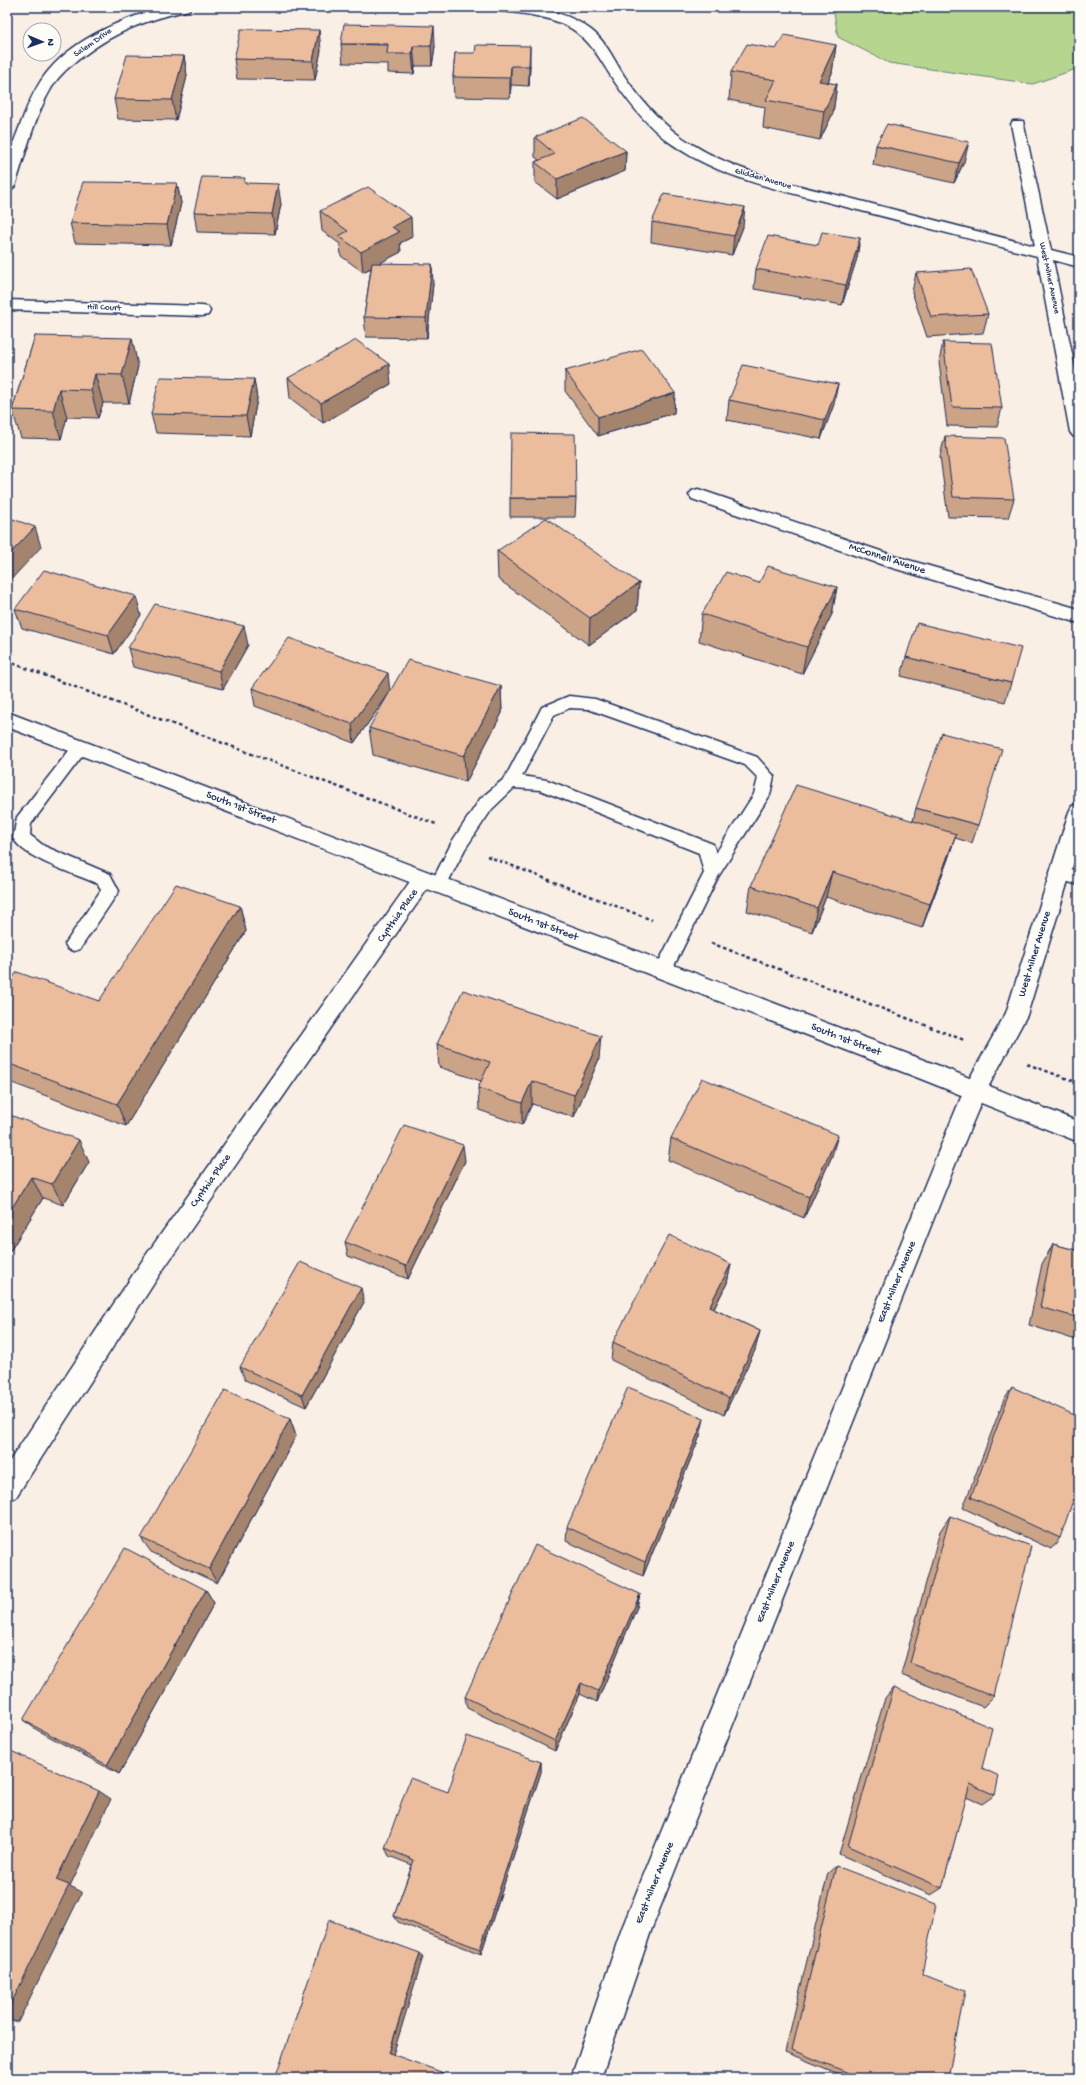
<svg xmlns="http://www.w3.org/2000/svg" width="1086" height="2085" viewBox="0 0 1086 2085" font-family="'Gochi Hand',sans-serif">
	<rect width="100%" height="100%" fill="#faefe5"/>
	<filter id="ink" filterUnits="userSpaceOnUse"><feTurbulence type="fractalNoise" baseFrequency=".025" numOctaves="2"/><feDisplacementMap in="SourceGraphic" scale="8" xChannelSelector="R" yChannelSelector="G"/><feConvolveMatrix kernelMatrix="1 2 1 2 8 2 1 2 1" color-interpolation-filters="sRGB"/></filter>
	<g filter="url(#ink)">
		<path fill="#b6d68f" stroke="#688276" d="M833 7H1079V68L1033 84 889 63 838 37Z"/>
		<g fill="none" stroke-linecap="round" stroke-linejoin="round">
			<g stroke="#1b2f5e" stroke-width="3">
				<path id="lane" d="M569 696 595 699 757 757 774 776 770 795 718 877 669 976 663 978 657 976 654 971 704 873 699 853 540 790 514 788 492 809 465 849 444 890 438 892 432 890 430 885 453 840 480 799 505 778 542 707ZM570 708 588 709 745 765 758 778 754 794 716 853 713 844 547 780 522 776 554 715Z
					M81 741 87 743 89 747 31 824 30 835 44 846 110 874 119 891 80 949 74 951 68 949 65 944 101 890 98 884C76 874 24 859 13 838L17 817 75 743Z
					M1060 866 1079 871V885L1054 878 1052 873 1054 868Z"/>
			</g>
			<g stroke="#1b2f5e" stroke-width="3">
				<path id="street" d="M165 7H191L189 10C147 20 117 30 82 57 70 66 60 74 52 87 34 117 26 153 15 186L12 189 7 191C7 182 6 172 7 163 10 150 16 136 21 123 28 104 36 85 49 70 77 37 126 17 165 7Z
					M494 7C528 7 563 8 591 30 607 42 614 61 625 77 643 103 665 128 692 144 740 174 796 185 849 198 911 214 973 230 1035 246L1011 124 1013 121H1023L1051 250 1079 257V267L1053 260 1079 388V438L1073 436 1070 432 1037 256C973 240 910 223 846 207 786 191 721 180 669 142 647 126 629 103 614 81 601 61 592 42 572 29 551 16 525 14 501 11L496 10Z
					M7 300 202 306 208 307 210 311 208 315 202 316 7 310Z
					M698 489 898 557 1079 609V623L886 566 692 499 689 495 692 491Z
					M1079 804V845L1027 1015 985 1093 959 1155 652 1928 601 2078H571L622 1928 937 1155 967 1083 1006 1013 1069 812 1072 806Z
					M423 871 430 873 433 879 430 885 160 1274 16 1497 7 1501V1465L144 1258 416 873Z"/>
			</g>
			<g stroke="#1b2f5e" stroke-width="3">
				<path id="secondary" d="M7 712 937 1065 1079 1122V1142L921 1079 7 727Z"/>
			</g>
			<path stroke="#1b2f5e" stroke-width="2.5" stroke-dasharray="3.5 3" stroke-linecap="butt" d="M7 661 436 824
				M487 856 652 920
				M711 943 964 1040
				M1027 1064 1079 1083"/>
			<use href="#lane" fill="#fdfcf7" fill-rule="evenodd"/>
			<use href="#street" fill="#fdfcf7" fill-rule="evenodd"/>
			<use href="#secondary" fill="#fdfcf7" fill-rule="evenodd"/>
		</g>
		<path fill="#cba386" stroke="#1b2f5e" d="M341 44 435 46 432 66H415L414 74 388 73V64L343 63Z
			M836 45 832 73 828 83 837 84 833 113 820 140 763 128 765 107 729 100 731 72 776 49Z
			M321 50 315 80 237 79 234 59Z
			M455 53 530 65 529 86 511 85 510 98 454 97 453 77Z
			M184 56 187 76 176 120 118 119 114 99Z
			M535 137 626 151 625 171 557 199 535 182V162L539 160 535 157Z
			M876 145 964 162 954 183 873 165Z
			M177 183 181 203 171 245 75 243 70 223Z
			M246 183 281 204 275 234 197 232 194 212Z
			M320 211 412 237 400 243 401 252 379 263 433 284 427 338 366 337 364 317 371 268 363 272 341 256 340 244 322 231Z
			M652 222 743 227 732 255 651 242Z
			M860 238 857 258 842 305 754 289 756 269 818 245Z
			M916 273 988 314 983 333 927 337 912 292Z
			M35 336 138 366 129 403H103L98 418 67 417 61 439 21 438 12 410Z
			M943 342 1002 408 997 427 947 426 939 362Z
			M565 371 675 393 674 413 598 436 565 391Z
			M288 378 391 384 323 423 290 398Z
			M254 379 257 399 250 436 156 433 151 414Z
			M729 400 834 404 821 439 727 420Z
			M945 436 1014 499 1008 518 948 517 940 456Z
			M510 498H576L575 517H510Z
			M497 551 639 583 637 610 589 645 498 579Z
			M759 583 837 587 832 614 802 674 699 641 702 614Z
			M15 609 141 615 114 654 22 628Z
			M248 645 223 689 133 667 128 648Z
			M906 657 1011 683 1005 702 901 676Z
			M501 686 502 713 466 782 373 755 369 728Z
			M252 688 390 692 354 743 255 706Z
			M916 808 978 825 972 843 955 838 948 859 922 928 826 897 812 932 747 911 751 886 913 821Z
			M240 906 246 931 126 1126 7 1081V986L99 1001Z
			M437 1044 599 1059 574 1117 532 1104 522 1125 479 1110 478 1088 481 1081 439 1067Z
			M7 1114 89 1162 63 1205 43 1198 7 1256Z
			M671 1138 832 1156 804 1218 668 1160Z
			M465 1161 408 1279 348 1256 345 1242Z
			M1053 1244 1079 1251V1341L1029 1325 1042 1264Z
			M731 1264 727 1283 714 1309 760 1331 755 1350 724 1415 611 1360 613 1342Z
			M364 1302 306 1407 245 1380 240 1367Z
			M1012 1387 1060 1538 1051 1549 963 1508 1004 1399Z
			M290 1419 296 1436 217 1583 151 1552 141 1538Z
			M700 1436 643 1576 566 1541 567 1527Z
			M950 1516 994 1696 983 1707 901 1675 940 1531Z
			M206 1590 214 1603 119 1774 37 1730 23 1720Z
			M640 1594 637 1607 597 1702 580 1694 555 1751 467 1708 465 1697Z
			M894 1687 982 1768 995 1795 982 1804 966 1797 942 1888 931 1895 839 1854 885 1698Z
			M541 1762V1772L481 1954 398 1922 394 1916 412 1865 389 1856 385 1848 448 1792Z
			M836 1866 922 1974 948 2078H849L785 2052 828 1873Z"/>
		<path fill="#a5846d" stroke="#1b2f5e" d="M434 26 435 46 432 66 431 46Z
			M319 30 321 50 315 80 313 61Z
			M836 45 832 73 815 109 819 81Z
			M413 46 415 66 414 74 412 54Z
			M530 46V65L529 86V66Z
			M184 56 187 76 176 120 172 100Z
			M511 66V85L510 98V78Z
			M837 84 833 113 820 140 824 111Z
			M969 142 964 162 954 183 959 163Z
			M626 151 625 171 557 199V179Z
			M177 183 181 203 171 245 167 225Z
			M278 184 281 204 275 234 272 214Z
			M745 207 743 227 732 255 734 236Z
			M411 217 412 237 400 243 401 252 363 272 361 252 392 227Z
			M860 238 857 258 842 305 846 285Z
			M432 264 433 284 427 338 426 318Z
			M132 338 138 366 129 403 122 375Z
			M389 364 391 384 323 423 321 403Z
			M95 374 103 403 98 418 91 390Z
			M254 379 257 399 250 436 246 416Z
			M838 384 834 404 821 439 825 420Z
			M59 389 67 417 61 439 53 411Z
			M675 393 674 413 598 436V417Z
			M35 527 41 547 7 584V557Z
			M639 583 637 610 589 645 590 618Z
			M837 587 832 614 802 674 807 647Z
			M136 596 141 615 114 654 108 635Z
			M244 626 248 645 223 689 219 671Z
			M388 673 390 692 354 743 352 724Z
			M501 686 502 713 466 782 464 756Z
			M956 834 948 859 922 928 930 904Z
			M832 872 826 897 812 932 817 908Z
			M240 906 246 931 126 1126 117 1104Z
			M601 1036 599 1059 574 1117V1095Z
			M532 1081V1104L522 1125V1103Z
			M838 1135 832 1156 804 1218 809 1197Z
			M79 1140 89 1162 63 1205 52 1184Z
			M463 1145 465 1161 408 1279 406 1266Z
			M31 1177 43 1198 7 1256V1216Z
			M731 1264 727 1283 705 1326 709 1307Z
			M361 1288 364 1302 306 1407 302 1395Z
			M760 1331 755 1350 724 1415 729 1398Z
			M290 1419 296 1436 217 1583 209 1569Z
			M704 1419 700 1436 643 1576 645 1562Z
			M206 1590 214 1603 119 1774 107 1765Z
			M640 1594 637 1607 597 1702 598 1691Z
			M581 1683 580 1694 555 1751V1741Z
			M541 1762V1772L481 1954 480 1949Z
			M99 1791 111 1799 70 1886 82 1892 18 2022 7 2020V2012L56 1880Z
			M420 1953 423 1957 393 2055 389 2053Z
			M441 2072 444 2073 442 2078H439Z"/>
		<path fill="#ecbd9c" stroke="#1b2f5e" d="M344 24 434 26 431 46H413L412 54H387L388 44H341Z
			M241 29 319 30 313 61 234 59Z
			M784 35 836 45 819 81 837 84 824 111 766 100 776 80 731 72 747 44 776 49Z
			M476 45 530 46 529 66H511L510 78 453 77 455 53H475Z
			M127 55 184 56 172 100 114 99Z
			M583 118 626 151 557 179 535 162 555 154 535 137Z
			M887 124 969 142 959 163 876 145Z
			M202 177 245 178 244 183 278 184 272 214 194 212Z
			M83 182 177 183 167 225 70 223Z
			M368 187 411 217 392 227 399 232 361 252 339 236 348 231 320 211Z
			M664 194 745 207 734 236 652 222Z
			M822 232 860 238 846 285 756 269 768 236 818 245Z
			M372 263 432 264 426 318 364 317Z
			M971 269 988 314 931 317 916 273Z
			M35 336 132 338 122 375 95 374 91 390 59 389 53 411 12 410Z
			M356 340 389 364 321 403 288 378Z
			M943 342 992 343 1002 408 952 407Z
			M642 349 675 393 598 417 565 371Z
			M743 365 838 384 825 420 729 400Z
			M160 377 254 379 246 416 151 414Z
			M511 433 575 434 576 498H510Z
			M945 436 1004 438 1014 499 953 497Z
			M7 517 35 527 7 557Z
			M546 518 639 583 590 618 497 551Z
			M768 566 837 587 807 647 702 614 726 572 759 583Z
			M44 570 136 596 108 635 15 609Z
			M155 604 244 626 219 671 128 648Z
			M917 623 1021 648 1011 683 906 657Z
			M289 638 388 673 352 724 252 688Z
			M408 660 501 686 464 756 369 728Z
			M942 733 1002 749 978 825 916 808Z
			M796 785 956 834 930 904 832 872 817 908 751 886Z
			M176 884 240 906 117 1104 7 1063V986L17 972 99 1001Z
			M463 990 601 1036 574 1095 532 1081 522 1103 478 1088 490 1062 437 1044Z
			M702 1078 838 1135 809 1197 671 1138Z
			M7 1114 79 1140 52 1184 31 1177 7 1216Z
			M404 1125 463 1145 406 1266 345 1242Z
			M669 1235 731 1264 709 1307 760 1331 729 1398 613 1342Z
			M1053 1244 1079 1251V1318L1040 1307Z
			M300 1262 361 1288 302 1395 240 1367Z
			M628 1387 704 1419 645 1562 567 1527Z
			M1012 1387 1079 1417V1483L1060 1538 971 1497Z
			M225 1390 290 1419 209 1569 141 1538Z
			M950 1516 1031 1546 994 1696 910 1663Z
			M535 1545 640 1594 598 1691 581 1683 555 1741 465 1697Z
			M125 1548 206 1590 107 1765 23 1720Z
			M894 1687 992 1728 982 1768 999 1776 995 1795 970 1784 942 1888 848 1846Z
			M467 1736 541 1762 480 1949 394 1916 414 1860 385 1848 410 1778 448 1792Z
			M11 1751 99 1791 56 1880 69 1885 7 2012V1758Z
			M836 1866 936 1904 922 1974 965 1991 948 2078H861L792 2050Z
			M329 1920 420 1953 389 2053 441 2072 439 2078H275Z"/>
	</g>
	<g text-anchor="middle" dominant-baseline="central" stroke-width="3" stroke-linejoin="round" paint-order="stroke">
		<g font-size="9" fill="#1b2f5e" stroke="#fdfcf7">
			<text transform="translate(93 43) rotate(-35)">Salem Drive</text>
			<text transform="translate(763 179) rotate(16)">Glidden Avenue</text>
			<text transform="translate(1049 278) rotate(78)">West Milner Avenue</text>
			<text transform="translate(104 308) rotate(2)">Hill Court</text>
		</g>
		<g font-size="11" fill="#1b2f5e" stroke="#fdfcf7">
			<text transform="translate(887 559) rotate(18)">McConnell Avenue</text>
			<text transform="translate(241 808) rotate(21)">South 1st Street</text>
			<text transform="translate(398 916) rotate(-55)">Cynthia Place</text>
			<text transform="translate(543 925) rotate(21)">South 1st Street</text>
			<text transform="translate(1035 954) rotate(-73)">West Milner Avenue</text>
			<text transform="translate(846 1040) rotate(21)">South 1st Street</text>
			<text transform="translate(211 1181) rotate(-55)">Cynthia Place</text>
			<text transform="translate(897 1282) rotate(-68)">East Milner Avenue</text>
			<text transform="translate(776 1582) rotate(-68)">East Milner Avenue</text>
			<text transform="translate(655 1883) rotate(-68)">East Milner Avenue</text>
		</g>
	</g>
	<rect width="1086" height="2085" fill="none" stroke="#fdfcf7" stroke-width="24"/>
	<rect x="12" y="12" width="1062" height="2061" fill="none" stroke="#1b2f5e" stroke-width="1.5" filter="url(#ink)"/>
	<g transform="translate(42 42) rotate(92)"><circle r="19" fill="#fdfcf7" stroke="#a3aaba"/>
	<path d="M0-3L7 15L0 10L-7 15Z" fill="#1b2f5e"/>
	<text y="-6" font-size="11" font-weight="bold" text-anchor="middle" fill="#1b2f5e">N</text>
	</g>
</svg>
